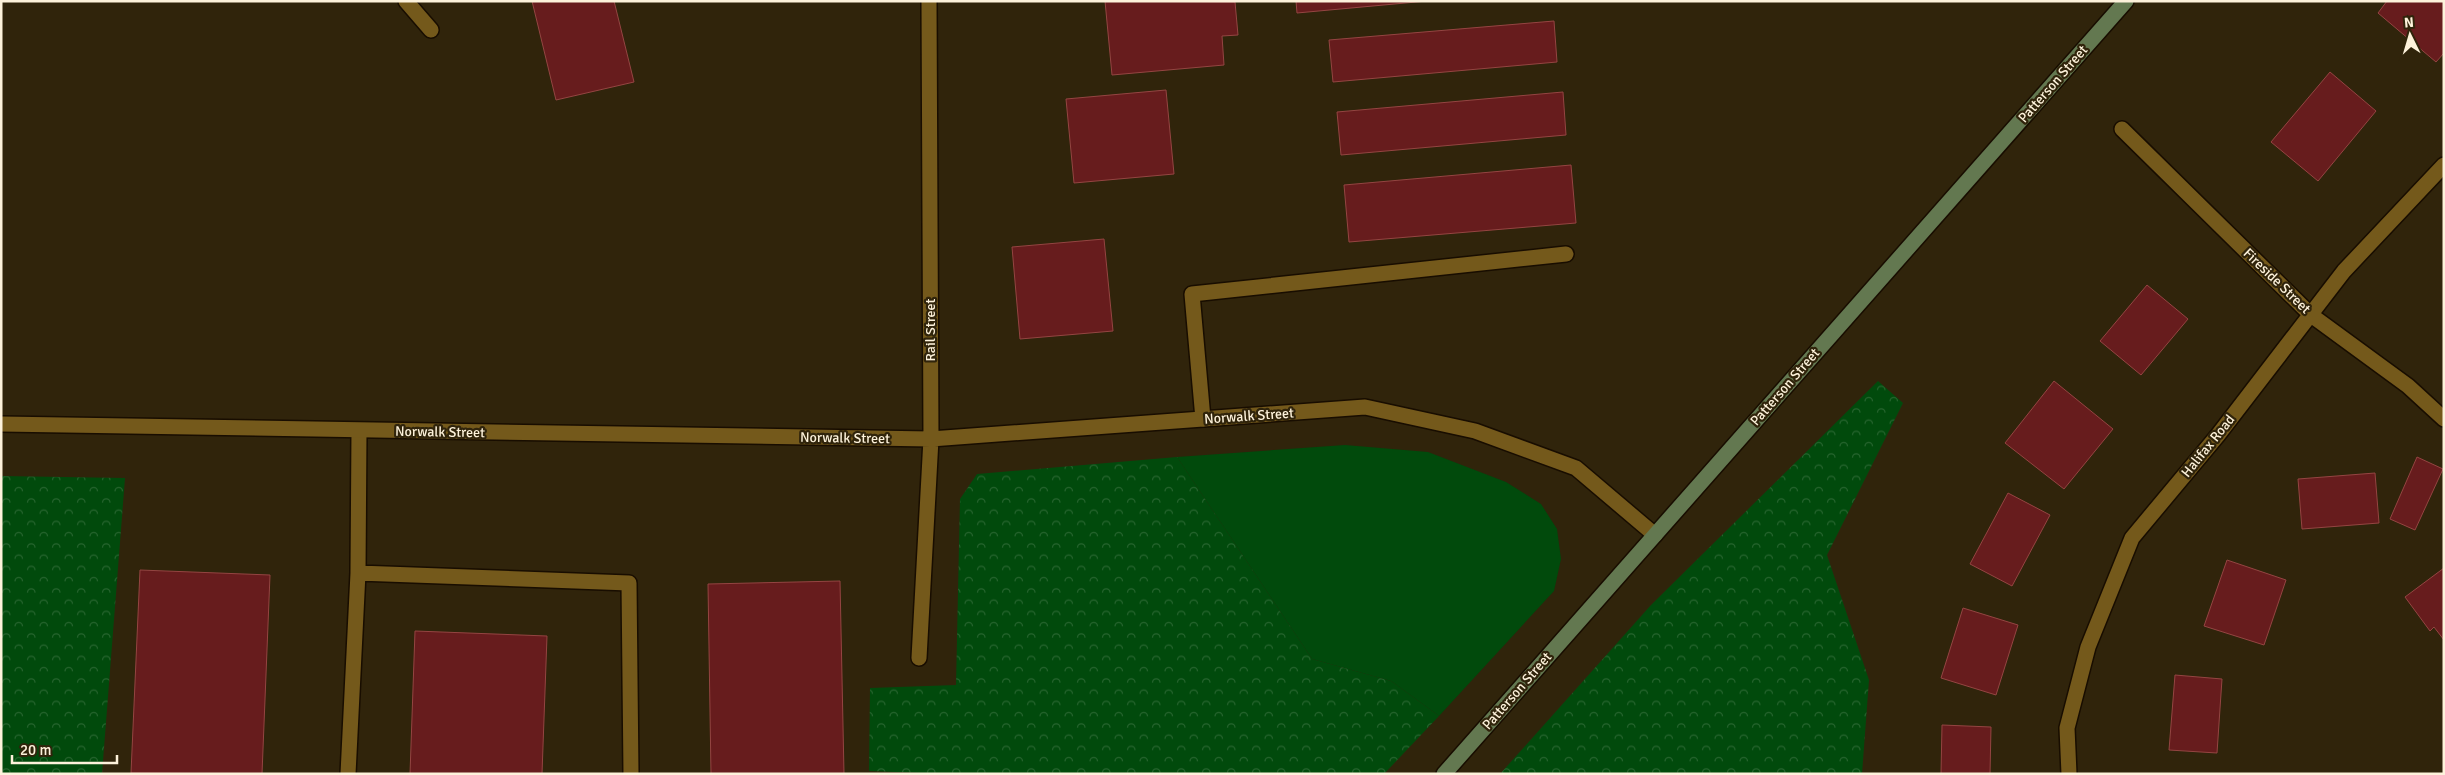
<svg xmlns="http://www.w3.org/2000/svg" width="2445" height="775" viewBox="0 0 2445 775" font-family="Signika,sans-serif">
	<defs>
		<pattern id="forest-crowns" width="20" height="18" patternUnits="userSpaceOnUse" patternTransform="scale(1.25)"><rect width="20" height="18" fill="#014a0c"/><path d="M2 6a3 3 0 1 1 6 0M12 15a3 3 0 1 1 6 0" fill="none" stroke="#27652f"/></pattern>
	</defs>
	<rect width="100%" height="100%" fill="#30240b"/>
	<path fill="#014a0c" d="M1345 445 1428 452 1506 482 1541 504 1557 529 1561 559 1554 591 1439 716 1391 681 1312 659 1177 457Z"/>
	<path fill="url(#forest-crowns)" d="M1878 381 1903 403 1827 555 1869 680 1862 774H1500L1651 605Z
		M1177 457 1312 659 1391 681 1439 716 1384 774H949L869 771 870 688 956 685 960 499 977 474Z
		M1 476 125 478 102 774H1Z"/>
	<path fill="#671c1d" stroke="#944542" d="M532 1H614L634 82 556 100Z
		M1105 1 1235 2 1238 35 1222 36 1224 65 1112 75Z
		M1296 1H1427L1297 13Z
		M2387 1H2444V53L2436 62 2378 13Z
		M1554 21 1557 62 1333 82 1329 40Z
		M2330 72 2376 111 2318 181 2271 142Z
		M1166 90 1174 174 1074 183 1066 99Z
		M1563 92 1566 135 1341 155 1337 112Z
		M1571 165 1576 223 1349 242 1344 185Z
		M1104 239 1113 331 1020 339 1012 247Z
		M2147 285 2188 319 2141 375 2100 341Z
		M2054 381 2113 429 2064 489 2005 443Z
		M2417 457 2443 469 2415 530 2390 519Z
		M2375 473 2379 523 2302 529 2298 479Z
		M2008 493 2050 515 2012 586 1970 564Z
		M2227 560 2286 580 2264 645 2204 626Z
		M2444 568V640L2434 627 2430 631 2405 597Z
		M140 570 270 575 262 774 131 773Z
		M840 581 844 774H711L708 584Z
		M1963 608 2018 625 1996 695 1941 678Z
		M415 631 547 636 542 774H410Z
		M2175 675 2222 679 2217 753 2169 750Z
		M1942 725 1991 727 1990 774H1941Z"/>
	<g fill="none" stroke-linecap="round" stroke-linejoin="round">
		<g stroke="#180d00" stroke-width="18">
			<path id="lane" d="M406 1 431 30
				M1203 419 1192 294 1566 254
				M358 573 629 583 631 774
				M348 774 358 573 359 431"/>
		</g>
		<g stroke="#180d00" stroke-width="18">
			<path id="street" d="M2122 129 2311 315 2408 386 2444 419
				M1 424 931 439 1365 407 1475 431 1576 468 1655 535
				M919 658 931 439 929 1
				M2069 774 2067 728 2088 647 2132 538 2218 435 2344 271 2444 165"/>
		</g>
		<g stroke="#180d00" stroke-width="18">
			<path id="secondary" d="M1444 774 2126 1"/>
		</g>
		<use href="#lane" stroke="#74591b" stroke-width="15"/>
		<use href="#street" stroke="#74591b" stroke-width="15"/>
		<use href="#secondary" stroke="#637850" stroke-width="15"/>
	</g>
	<g text-anchor="middle" dominant-baseline="central" stroke-width="4.5" stroke-linejoin="round" paint-order="stroke">
		<g font-size="14" fill="#fdf2db" stroke="#30240b">
			<text transform="translate(2053 84) rotate(-49)">Patterson Street</text>
			<text transform="translate(2277 281) rotate(44)">Fireside Street</text>
			<text transform="translate(930 330) rotate(-90)">Rail Street</text>
			<text transform="translate(1785 387) rotate(-49)">Patterson Street</text>
			<text transform="translate(1249 416) rotate(-4)">Norwalk Street</text>
			<text transform="translate(440 432) rotate(1)">Norwalk Street</text>
			<text transform="translate(845 438) rotate(1)">Norwalk Street</text>
			<text transform="translate(2208 446) rotate(-51)">Halifax Road</text>
			<text transform="translate(1517 691) rotate(-49)">Patterson Street</text>
		</g>
	</g>
	<rect width="2445" height="775" fill="none" stroke="#fdf2db" stroke-width="5"/>
	<g transform="translate(2410 35) rotate(355)" stroke="#30240b" stroke-width="4" paint-order="stroke">
	<path d="M0-4L9 19L0 12L-9 19Z" fill="#fdf2db"/>
	<text y="-8" font-size="14" font-weight="bold" text-anchor="middle" fill="#fdf2db">N</text>
	</g>
	<path d="M12 755v8h105v-8" fill="none" stroke="#fdf2db" stroke-width="2.5"/>
	<text x="20" y="755" font-size="15" fill="#fdf2db" stroke="#30240b" stroke-width="4" paint-order="stroke">20 m</text>
</svg>
